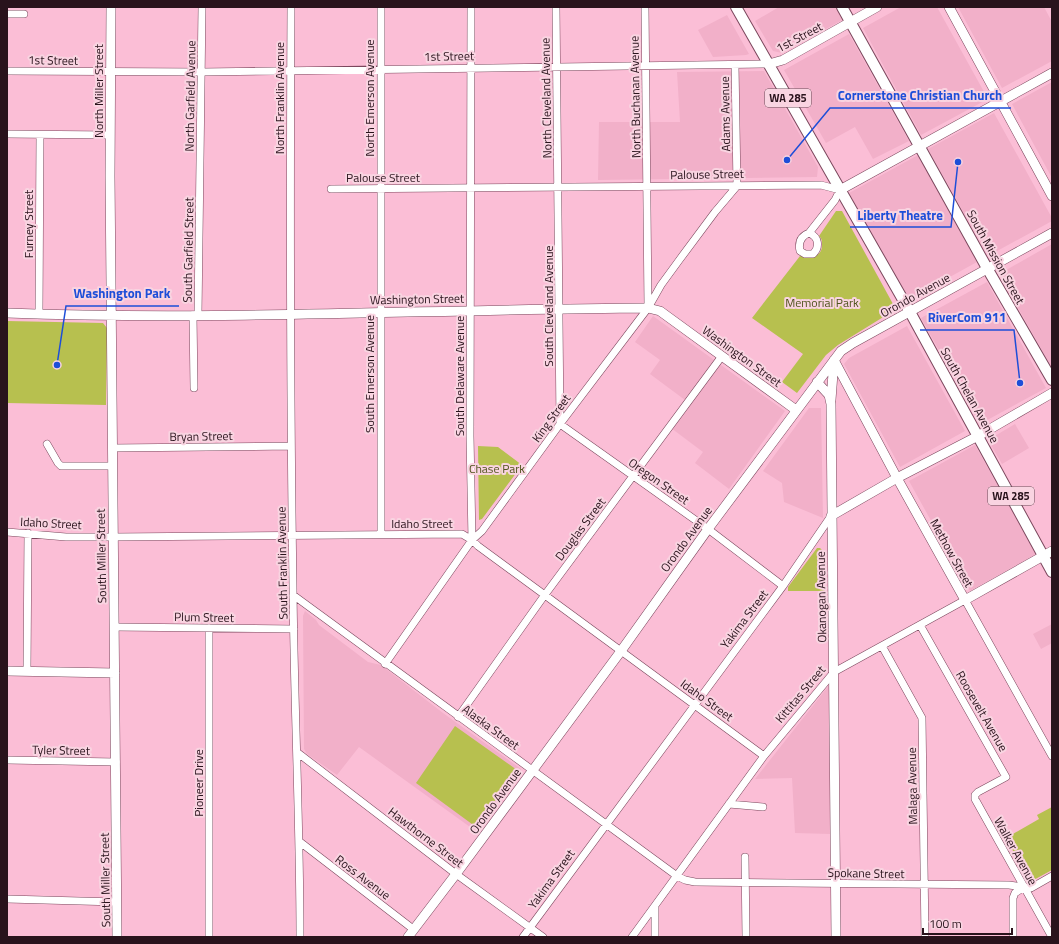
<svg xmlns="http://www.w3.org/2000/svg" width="1059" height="944" viewBox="0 0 1059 944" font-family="'Titillium Web',sans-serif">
	<rect width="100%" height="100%" fill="#fbbed6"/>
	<path fill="#f2b0c9" d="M779 7H837L844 19 782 53 773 51 755 21Z
		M901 7H937L988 99 921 135 863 28Z
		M958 7H1044L1052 22V61L1002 88Z
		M727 15 749 54 746 55 713 57 698 30Z
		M849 34 909 141 873 159 855 127 826 143 784 70Z
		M764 71 818 167 817 177 598 180 599 122H680L677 72Z
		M1052 82V178L1012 104Z
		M994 113 1052 218V221L988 256 928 149Z
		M918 155 977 262 908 300 849 193Z
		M1052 244V368L999 274Z
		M987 282 1046 388 980 424 921 318Z
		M653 316 785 411 729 489 695 463 703 452 667 425 685 400 650 374 660 360 635 342Z
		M907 326 965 431 900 467 844 364 849 358Z
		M809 408H821L823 518 784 502 782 483 763 471Z
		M1015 424 1029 448 1002 464 988 440Z
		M975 445 1036 554 970 591 909 481Z
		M305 611 316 620 319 625 368 662 381 665 443 713 521 769V773L477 832 359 747 337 775 307 754 304 749 303 616Z
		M1052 624V643L1041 649 1033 634Z
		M830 684V834L795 833 792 778 755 779Z"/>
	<path fill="#b7c04f" d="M836 211H842L893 304V311L838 345 826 355 797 393 782 382 803 354 752 318 800 256C810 258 822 258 822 245 822 241 822 239 819 236Z
		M7 321 103 323 107 328 106 405 7 403Z
		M478 446 498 447 522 465 482 519 479 520Z
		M817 548H820L824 552 825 591H788V587Z
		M455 726 517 770 476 827 416 783Z
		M1052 807V870L1030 882 1006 838 1039 819 1037 815Z"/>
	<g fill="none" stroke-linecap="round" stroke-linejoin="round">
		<g stroke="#7b475d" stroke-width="8">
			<path id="street" d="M291 7C290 200 290 393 293 587 294 703 300 820 300 937
				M381 7V534
				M471 7 470 436 472 540
				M556 7 560 424 708 529 783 586
				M645 7 648 307
				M7 14H24
				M735 65 737 186
				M7 71 202 72 769 64
				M7 134 110 135
				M331 189 821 185 840 190 835 200 809 233C801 236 798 242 800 251L805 254H813C820 247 819 237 809 233
				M39 314 40 135
				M193 315 194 388
				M198 315 202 7
				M47 444 58 463 61 466H113
				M112 448 291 446
				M7 532 66 537H113L462 534 472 540 478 546 764 756
				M293 595 677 876 685 880 695 882 1009 885 1031 888 1052 876
				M920 625 1006 777 978 792 975 795V799L1052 937
				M114 627 294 629
				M882 646 922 718 925 937
				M385 664 472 540 482 531 560 424 648 308 661 285 680 259 715 212 737 186
				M27 671 28 533
				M458 717 544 596 722 356
				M298 753 456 874 543 937
				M7 760 116 762
				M729 804 763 807
				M300 842 413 929
				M745 857 746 937
				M7 899 117 902
				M655 907V937
				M209 937V628
				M523 937 783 586 831 516
				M632 937 764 756 834 672 965 600 1052 756
				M1013 937V898L1015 893 1024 887"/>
		</g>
		<g stroke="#7b475d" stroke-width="10">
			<path id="secondary" d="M111 7 110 176 117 937
				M949 7 1052 196
				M769 64 783 60 877 7
				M840 190 1052 73
				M7 313C221 321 434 309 648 308L660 311 796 410
				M834 360 897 478 965 600 1052 551
				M817 382 829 395 831 404 836 937
				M831 400 834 360
				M831 516 897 478 978 436 1052 393
				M7 671 115 673
				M408 937 456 874 621 651 708 529 841 351 853 343 1052 233"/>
		</g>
		<g stroke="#7b475d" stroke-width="12">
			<path id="primary" d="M736 7 910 312 1052 572
				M842 7 987 268 1052 380"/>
		</g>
		<use href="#street" stroke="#fff" stroke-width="7"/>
		<use href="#secondary" stroke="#fff" stroke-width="9"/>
		<use href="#primary" stroke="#fff" stroke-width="10"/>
	</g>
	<g text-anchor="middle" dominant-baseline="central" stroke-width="4" stroke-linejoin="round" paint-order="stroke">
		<g fill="#f9d4e1" stroke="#674d57" stroke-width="1">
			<rect x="765" y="89" width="46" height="18" rx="3"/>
			<rect x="988" y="487" width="46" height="18" rx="3"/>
		</g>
		<g font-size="11" font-weight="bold" fill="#29131c">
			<text x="788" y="98">WA 285</text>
			<text x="1011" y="496">WA 285</text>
		</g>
		<g font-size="12" fill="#29131c" stroke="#f9d4e1">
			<text transform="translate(799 37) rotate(-28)">1st Street</text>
			<text transform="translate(449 56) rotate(-1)">1st Street</text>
			<text transform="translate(53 60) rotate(1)">1st Street</text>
			<text transform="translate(98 91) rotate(-90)">North Miller Street</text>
			<text transform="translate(190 96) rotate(-89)">North Garfield Avenue</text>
			<text transform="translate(635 97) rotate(-91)">North Buchanan Avenue</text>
			<text transform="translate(279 98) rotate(-90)">North Franklin Avenue</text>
			<text transform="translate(369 98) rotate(-90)">North Emerson Avenue</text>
			<text transform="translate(546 98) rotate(-91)">North Cleveland Avenue</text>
			<text transform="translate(725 114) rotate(-91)">Adams Avenue</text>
			<text transform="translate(707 174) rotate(-1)">Palouse Street</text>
			<text x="383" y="177">Palouse Street</text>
			<text transform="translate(28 224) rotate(-90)">Furney Street</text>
			<text transform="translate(188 250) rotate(-89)">South Garfield Street</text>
			<text transform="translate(996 257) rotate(61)">South Mission Street</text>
			<text transform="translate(915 295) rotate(-29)">Orondo Avenue</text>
			<text transform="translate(417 299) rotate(-1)">Washington Street</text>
			<text transform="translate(548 306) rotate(-90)">South Cleveland Avenue</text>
			<text transform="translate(742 356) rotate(36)">Washington Street</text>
			<text transform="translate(369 374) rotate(-90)">South Emerson Avenue</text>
			<text transform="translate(459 376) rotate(-90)">South Delaware Avenue</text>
			<text transform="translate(970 395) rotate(61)">South Chelan Avenue</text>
			<text transform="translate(551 418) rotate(-54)">King Street</text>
			<text transform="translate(201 436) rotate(-1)">Bryan Street</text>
			<text transform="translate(659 481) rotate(35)">Oregon Street</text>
			<text transform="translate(51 523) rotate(3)">Idaho Street</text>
			<text x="422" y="523">Idaho Street</text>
			<text transform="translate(580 529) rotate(-53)">Douglas Street</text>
			<text transform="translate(686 539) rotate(-54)">Orondo Avenue</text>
			<text transform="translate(952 553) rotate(61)">Methow Street</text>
			<text transform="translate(101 556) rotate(-91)">South Miller Street</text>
			<text transform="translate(282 563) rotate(-91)">South Franklin Avenue</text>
			<text transform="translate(821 597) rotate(-91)">Okanogan Avenue</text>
			<text transform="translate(204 617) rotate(1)">Plum Street</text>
			<text transform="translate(744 619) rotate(-53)">Yakima Street</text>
			<text transform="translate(800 694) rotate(-50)">Kittitas Street</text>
			<text transform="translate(707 700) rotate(36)">Idaho Street</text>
			<text transform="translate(982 711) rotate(60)">Roosevelt Avenue</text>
			<text transform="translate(491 727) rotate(36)">Alaska Street</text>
			<text transform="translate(61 750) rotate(1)">Tyler Street</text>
			<text transform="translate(198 783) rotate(-90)">Pioneer Drive</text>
			<text transform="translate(912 786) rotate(-91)">Malaga Avenue</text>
			<text transform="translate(495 801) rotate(-54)">Orondo Avenue</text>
			<text transform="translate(426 837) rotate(37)">Hawthorne Street</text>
			<text transform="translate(1016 851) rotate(61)">Walker Avenue</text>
			<text transform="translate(866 873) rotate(1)">Spokane Street</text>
			<text transform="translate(363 877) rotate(37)">Ross Avenue</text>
			<text transform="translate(551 879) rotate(-54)">Yakima Street</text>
			<text transform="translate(105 880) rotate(-91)">South Miller Street</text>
		</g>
		<g font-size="12" fill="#50541d" stroke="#f9d4e1">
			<text x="822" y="302">Memorial Park</text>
			<text x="497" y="468">Chase Park</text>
		</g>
	</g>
	<path fill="none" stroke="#1d4ed8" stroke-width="1.5" d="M787 160L830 108H1011M958 162L951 227H850M57 365L66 306H179M1020 383L1014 330H920"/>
	<g fill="#1d4ed8" stroke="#f9d4e1" stroke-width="1.5">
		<circle cx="787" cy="160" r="4"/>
		<circle cx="958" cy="162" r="4"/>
		<circle cx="57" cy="365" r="4"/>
		<circle cx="1020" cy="383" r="4"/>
	</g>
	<g font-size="13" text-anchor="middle" font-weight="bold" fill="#1d4ed8" stroke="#f9d4e1" stroke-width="4" stroke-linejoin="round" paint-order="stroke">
		<text x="920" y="100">Cornerstone Christian Church</text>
		<text x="900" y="220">Liberty Theatre</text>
		<text x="122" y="298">Washington Park</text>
		<text x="967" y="322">RiverCom 911</text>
	</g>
	<rect width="1059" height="944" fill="none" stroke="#29131c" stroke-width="16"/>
	<path d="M923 928v6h89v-6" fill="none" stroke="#29131c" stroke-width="2"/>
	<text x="929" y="928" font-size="12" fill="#29131c" stroke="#f9d4e1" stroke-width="3" paint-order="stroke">100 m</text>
</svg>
